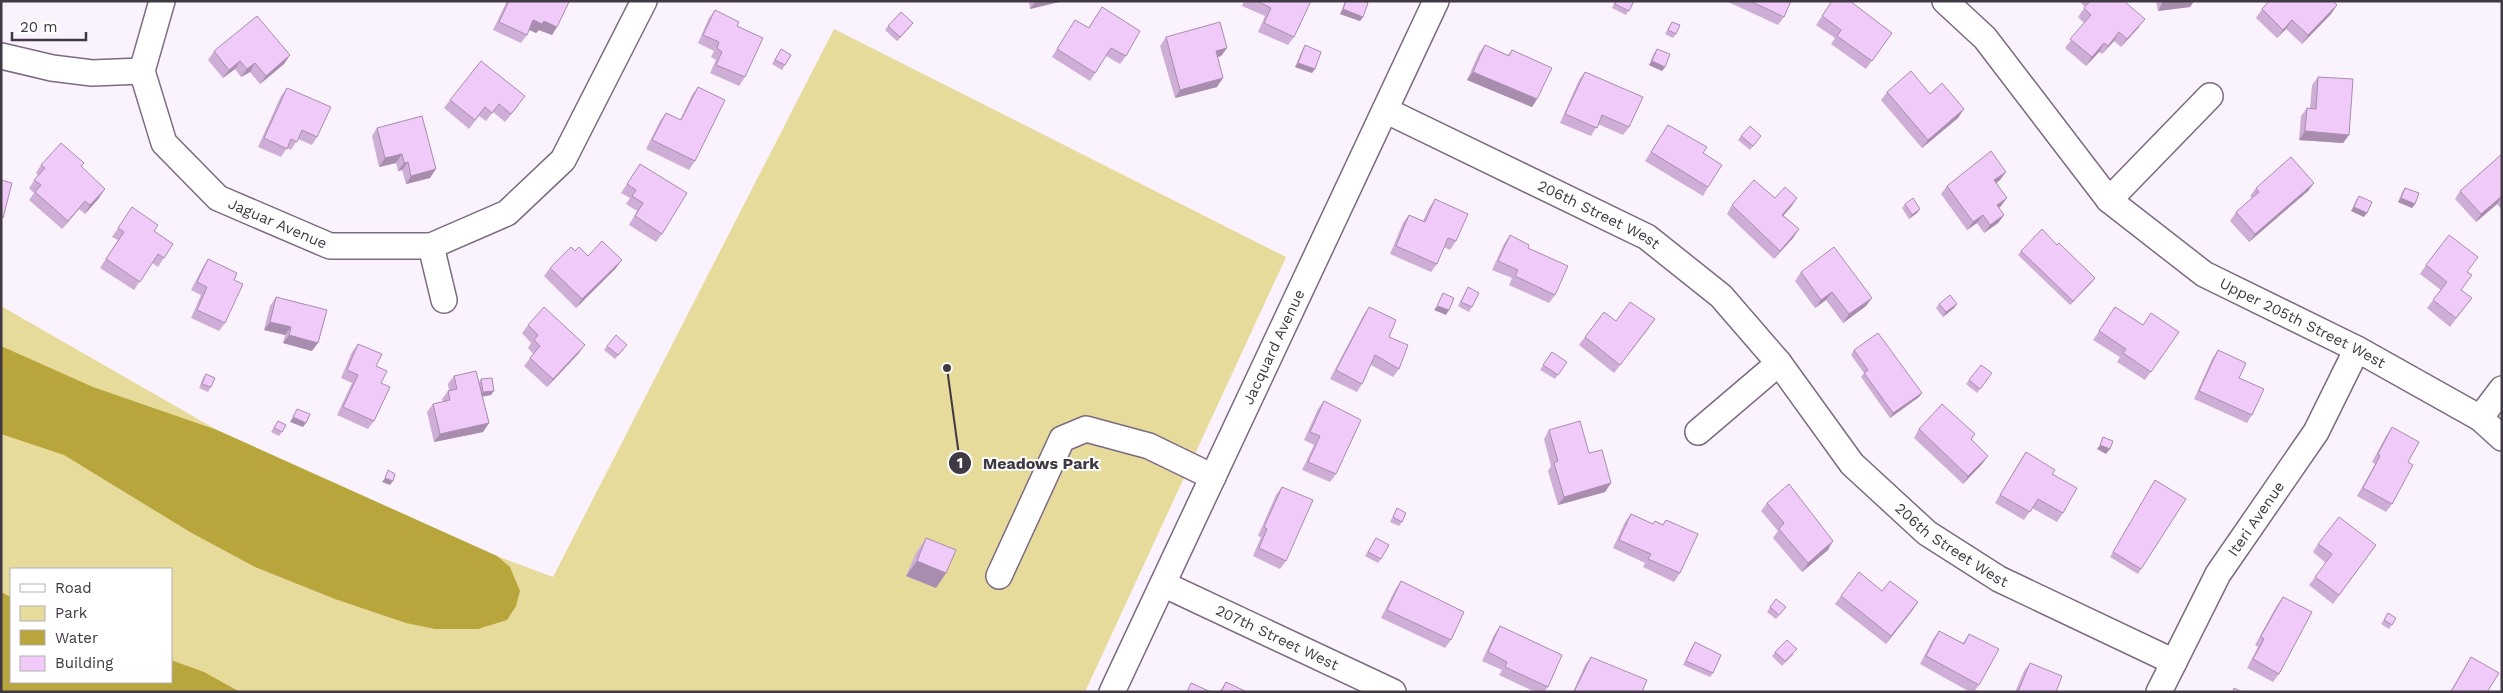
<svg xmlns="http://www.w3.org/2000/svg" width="2503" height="693" viewBox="0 0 2503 693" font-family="'Work Sans',sans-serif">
	<rect width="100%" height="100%" fill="#faf2fc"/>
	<path fill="#e7db9c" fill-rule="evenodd" d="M834 29 1286 257 1085 692H1V306L217 430 497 556 553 577ZM11 569H171V682H11Z"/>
	<path fill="#b8a63d" d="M1 346 93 387 217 430 497 556 510 567 520 591 516 606 507 620 478 629H435L406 623 335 599 255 567 190 532 64 455 1 434Z
		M1 592 11 597V682H171V660L204 672 240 692H1Z"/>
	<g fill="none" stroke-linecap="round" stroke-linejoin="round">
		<g stroke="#7c6a80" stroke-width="28">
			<g id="minor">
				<path id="s1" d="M162 1 142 71 164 143 218 198 330 246H431L507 213 563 160 644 1"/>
				<path id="s2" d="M1945 1 1985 38 2109 200 2204 274 2357 349 2480 418 2502 438"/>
				<path d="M1 56 52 68 92 73 142 71"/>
				<path id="s3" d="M1385 110 1647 237 1721 296 1779 363 1852 464 1927 533 1999 579 2174 662"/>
				<path d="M2109 200 2210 96"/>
				<path d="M431 246 444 300"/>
				<path d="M2480 418 2502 389"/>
				<path d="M1698 432 1779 363"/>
				<path d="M999 576 1062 439 1086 429 1149 446 1213 477"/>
				<path id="s4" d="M1163 584 1393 692"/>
				<path id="s5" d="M1112 692 1436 1"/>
				<path id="s6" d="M2159 692 2218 574 2316 432 2357 349"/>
			</g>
		</g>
		<use href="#minor" stroke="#fff" stroke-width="25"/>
	</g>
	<path fill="#ceaed6" d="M507 1H568L552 35 539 30 536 33 529 29 527 35 521 43 493 30Z
		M1029 1H1063L1030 9Z
		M1244 1H1311L1294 37 1288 45 1258 32 1265 16 1242 6Z
		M1345 1H1363V17L1360 21 1340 14Z
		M1615 1H1634L1626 15 1612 8Z
		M1726 1H1791L1784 17 1778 25Z
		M1832 1 1892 33 1866 69 1831 44 1835 38 1816 25Z
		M2079 1H2124L2139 27 2121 47 2114 41 2102 54 2099 52 2086 66 2065 48 2084 23 2078 17 2085 7Z
		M2156 1H2194L2190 7 2158 11Z
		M2337 5 2331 14 2302 44 2286 29 2277 38 2256 18 2262 9Z
		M1102 7 1126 56 1120 64 1106 56 1090 81 1052 57 1075 20 1088 28Z
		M715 10 737 26 745 77 739 86 710 73 716 60 711 57 714 51 698 43 709 18Z
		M1672 22 1676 34 1673 38 1665 34Z
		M888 26 910 27 897 41 885 30Z
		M1166 37 1227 48 1221 56 1217 57V87L1175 98 1160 46Z
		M1305 45 1312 73 1295 67 1302 50Z
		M1485 45 1508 55 1512 50 1537 99 1532 107 1467 80 1479 53Z
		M781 49 785 65 782 70 772 64Z
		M1657 49 1665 67 1662 71 1649 65 1654 53Z
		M214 51 290 55 284 64 260 84 250 72 241 77 235 69 223 78 208 60Z
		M1585 72 1629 127 1623 135 1598 124 1591 136 1560 123 1579 80Z
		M2318 77 2349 135 2343 143 2299 140 2301 116 2307 108H2310L2312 85Z
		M698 87 695 161 689 170 646 149 660 121 666 113 680 120 692 95Z
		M287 88 317 137 312 145 298 139 291 150 287 148 281 157 258 147 281 96Z
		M1887 92 1930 94 1958 118 1922 148 1881 100Z
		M450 100 519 105 505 122 493 112 486 121 479 116 469 129 444 108Z
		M1668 125 1703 153 1708 187 1703 196 1645 161Z
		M377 128 430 178 406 184 402 170 398 171 396 163 379 167 372 136Z
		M1741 136 1758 140 1750 150 1738 140Z
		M2502 154V210L2497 204 2476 222 2455 199 2460 191Z
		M84 163 81 166 99 198 85 214 79 209 62 229 29 200 34 193 29 188 38 175 36 173 41 165Z
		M640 164 662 234 656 242 629 225 637 211 626 204 630 198 621 193Z
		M2000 180 1996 183 2001 206 1999 208 2004 215 1998 223 1984 233 1977 223 1967 230 1941 194 1947 186Z
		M2314 183 2308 191 2249 242 2230 221 2236 212 2252 198 2250 196 2256 188Z
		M2405 188 2415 204 2412 208 2398 202 2402 192Z
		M2359 196 2364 217 2351 211 2356 200Z
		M1775 198H1797L1783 215 1799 229 1793 238 1774 259 1727 214 1732 205Z
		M1435 199 1456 241 1450 250 1444 247 1437 264 1431 272 1390 254 1403 223 1409 215 1423 221 1429 208Z
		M1905 204 1920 209 1917 213 1909 219 1902 208Z
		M132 207 154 231 173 244 158 267 152 263 134 290 100 268 118 240 112 237Z
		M1510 235 1528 248 1555 295 1549 303 1509 285 1512 278 1492 270 1504 244Z
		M2021 251 2092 282 2070 305 2018 255Z
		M588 256 616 268 576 308 544 276 550 268Z
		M208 259 225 323 219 331 191 318 201 295 191 290 203 267Z
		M2426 265 2467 272 2461 290 2472 298 2450 327 2427 308 2441 290 2420 274Z
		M1801 272 1866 306 1843 323 1826 300 1815 308 1795 281Z
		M1468 287 1472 307 1469 312 1458 306Z
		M276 297 312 351 283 343 285 335 264 330 270 306Z
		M1939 304H1957L1954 308 1943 317 1936 308Z
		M1369 307 1389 337 1399 369 1393 377 1371 365 1362 384 1357 392 1330 379 1363 316Z
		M2115 307 2143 325 2179 332 2145 380 2117 362 2120 357 2093 340Z
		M1604 312 1616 321 1649 328 1614 373 1579 345Z
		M528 325 579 353 547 387 524 366 533 354 528 348 531 343 522 333Z
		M358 344 376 366 381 383 374 421 368 429 337 415 352 383 341 378 352 352Z
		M607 346 624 349 615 359 604 350Z
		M1854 350 1922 393 1919 397 1890 418 1861 377 1864 373 1851 355Z
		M2218 350 2239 378 2252 415 2247 423 2194 399 2212 359Z
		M1552 352 1567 362 1555 379 1540 370Z
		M206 374 211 387 208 392 199 388 203 378Z
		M454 376 479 382 481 379 491 395 482 396 489 423 483 432 434 442 427 412 433 404 443 402 442 399 448 391H449L448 384Z
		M1989 378 1977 393 1966 384 1969 380Z
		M1324 401 1336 474 1330 482 1302 470 1314 445 1304 440 1318 409Z
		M278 421 282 432 279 436 271 432Z
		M2392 427V504L2386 512 2357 496 2375 464 2372 462 2386 436Z
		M1919 429 1982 464 1963 484 1914 438Z
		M1549 430 1589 453 1611 483 1605 492 1558 505 1548 471 1551 466 1544 439Z
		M2026 452 2052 474 2063 513 2057 522 2032 508 2024 520 1995 503 2020 461Z
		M2155 480 2186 499 2138 574 2110 557Z
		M1282 487 1286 561 1280 569 1253 556 1261 537 1258 536 1276 495Z
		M1767 503 1828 550 1802 572 1773 538 1778 531 1761 511Z
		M1397 508 1402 522 1399 526 1390 522Z
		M1631 514 1653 524H1663L1666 520 1680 573 1674 582 1643 567 1645 563 1613 548 1625 522Z
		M926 538 946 573 936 588 906 576 916 553Z
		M1376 538 1381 559 1378 563 1365 556Z
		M2318 544 2376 545 2333 604 2309 585 2326 563 2313 552Z
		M1401 581 1451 640 1445 648 1381 618 1395 590Z
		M1882 591 1918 602 1886 644 1835 604 1841 596Z
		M2283 597 2279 674 2273 682 2247 668 2258 647 2255 645 2277 605Z
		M1770 607H1786L1776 619 1767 612Z
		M2388 613 2396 618 2389 629 2381 624Z
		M1500 626 1548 687 1544 692H1535L1499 675 1502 670 1482 661 1494 635Z
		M1939 631 1963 643 1969 634 1979 685 1974 692H1970L1920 664 1933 639Z
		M1695 642 1713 673 1710 677 1683 665 1692 647Z
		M1775 652 1794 654 1782 666 1772 656Z
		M1591 657 1642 692H1573L1585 665Z
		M2471 657 2487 692H2450L2466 665Z
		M2030 663 2055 692H2015L2024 671Z
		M1226 682 1247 692H1219Z"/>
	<path fill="#a88dae" d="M1036 1H1063L1030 9Z
		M2173 1H2194L2190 7 2158 11 2163 2Z
		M2337 5 2331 14 2302 44 2308 35Z
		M1343 9 1363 17 1360 21 1340 14Z
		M2145 19 2139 27 2121 47 2127 39Z
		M533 20 544 21 557 27 552 35 539 30 536 33 527 29Z
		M2292 20 2286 29 2277 38 2283 30Z
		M913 23 910 27 897 41 900 37Z
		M2119 32 2114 41 2102 54 2108 46Z
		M2104 43 2099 52 2086 66 2092 57Z
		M1227 48 1221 56 1210 59 1216 51Z
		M290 55 284 64 260 84 266 76Z
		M240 61 235 69 223 78 229 70Z
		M1652 61 1665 67 1662 71 1649 65Z
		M255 63 250 72 241 77 247 69Z
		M1298 63 1315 69 1312 73 1295 67Z
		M1473 72 1537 99 1532 107 1467 80Z
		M1223 78 1217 87 1175 98 1180 90Z
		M1964 109 1958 118 1922 148 1928 140Z
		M2305 131 2349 135 2343 143 2299 140Z
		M402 154 396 163 379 167 385 158Z
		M408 162 402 170 398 171 404 163Z
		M436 169 430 178 406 184 411 176Z
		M2006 172 2000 180 1989 189 1994 180Z
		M2314 183 2308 191 2249 242 2255 234Z
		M105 189 99 198 85 214 90 205Z
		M2502 196 2497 204 2476 222 2481 214Z
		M1797 198 1791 207 1777 223 1782 215Z
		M2007 198 2001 206 1991 214 1997 205Z
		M2401 198 2415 204 2412 208 2398 202Z
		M85 201 79 209 62 229 68 221Z
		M2354 207 2367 213 2364 217 2351 211Z
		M1920 209 1917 213 1909 219 1912 215Z
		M1983 215 1977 223 1967 230 1973 222Z
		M2004 215 1998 223 1984 233 1990 225Z
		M1799 229 1793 238 1774 259 1780 251Z
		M622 260 616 268 576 308 582 299Z
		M2095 278 2092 282 2070 305 2073 301Z
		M1832 292 1826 300 1815 308 1821 300Z
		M1872 298 1866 306 1843 323 1849 314Z
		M1957 304 1954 308 1943 317 1946 312Z
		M1437 306 1449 310 1446 315 1434 310Z
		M270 322 291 327 285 335 264 330Z
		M289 335 318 343 312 351 283 343Z
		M585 345 579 353 547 387 553 379Z
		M494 391 491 395 480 397 483 392Z
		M1922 393 1919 397 1890 418 1893 413Z
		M293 417 306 423 303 427 290 422Z
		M489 423 483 432 434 442 440 434Z
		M2100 445 2110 449 2106 454 2097 449Z
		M1988 456 1982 464 1963 484 1968 476Z
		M385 478 393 481 390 485 382 482Z
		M1611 483 1605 492 1558 505 1564 497Z
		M1833 541 1828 550 1802 572 1808 563Z
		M917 561 946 573 936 588 906 576Z
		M1918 602 1912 611 1886 644 1891 636Z"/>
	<path fill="#f0caf9" stroke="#a88dae" d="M509 1H568L569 2 557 27 544 21 542 24 533 20 527 35 499 22Z
		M1257 1H1311L1294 37 1264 23 1271 8Z
		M1346 1H1363L1368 3 1363 17 1343 9Z
		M1616 1H1634L1629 11 1615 4Z
		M1750 1H1791L1784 17Z
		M1832 1H1850L1892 33 1872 61 1837 36 1841 30 1822 16Z
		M2090 1H2124L2145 19 2127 39 2119 32 2108 46 2104 43 2092 57 2070 39 2091 15 2084 8Z
		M2269 1H2333L2337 5 2308 35 2292 20 2283 30 2262 9Z
		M1102 7 1140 31 1126 56 1111 48 1095 73 1057 49 1075 20 1089 28Z
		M715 10 739 22 737 26 763 38 745 77 716 65 722 52 717 48 719 42 703 35Z
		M901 12 913 23 900 37 888 26Z
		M257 16 290 55 266 76 255 63 247 69 240 61 229 70 214 51Z
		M1220 22 1227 48 1216 51 1223 78 1180 90 1166 37Z
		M1672 22 1680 25 1676 34 1668 30Z
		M1305 45 1321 52 1315 69 1298 63Z
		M1485 45 1509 56 1512 50 1552 68 1537 99 1473 72Z
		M781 49 791 55 785 65 775 60Z
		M1657 49 1670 54 1665 67 1652 61Z
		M481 61 525 96 511 114 499 104 492 113 485 107 475 120 450 100Z
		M1911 71 1930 94 1942 83 1964 109 1928 140 1887 92Z
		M1585 72 1643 97 1629 127 1602 115 1597 128 1565 114Z
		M2318 77 2353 79 2349 135 2305 131 2307 108 2316 109Z
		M698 87 725 100 695 161 652 140 666 113 681 120Z
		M287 88 331 107 317 137 302 130 297 142 291 139 287 149 264 138Z
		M422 116 436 169 411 176 408 162 404 163 402 154 385 158 377 128Z
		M1668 125 1707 147 1703 153 1722 165 1708 187 1651 152Z
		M1750 126 1761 136 1753 146 1741 136Z
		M61 143 84 163 81 166 105 189 90 205 85 201 68 221 35 192 41 185 34 180 45 168 41 165Z
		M1991 151 2006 172 1994 180 2007 198 1997 205 2004 215 1990 225 1983 215 1973 222 1947 186Z
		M2502 154V196L2481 214 2460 191Z
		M2291 157 2314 183 2255 234 2236 212 2259 192 2256 188Z
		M640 164 687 193 662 234 635 216 643 203 632 196 636 190 627 184Z
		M1 180 12 183 3 218H1Z
		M1754 180 1775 198 1785 187 1797 198 1782 215 1799 229 1780 251 1732 205Z
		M2405 188 2419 193 2415 204 2401 198Z
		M2359 196 2372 202 2367 213 2354 207Z
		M1913 198 1920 209 1912 215 1905 204Z
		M1435 199 1468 214 1456 241 1448 238 1437 264 1396 246 1409 215 1425 222Z
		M132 207 158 225 154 231 173 244 164 258 158 254 140 282 106 259 124 232 118 228Z
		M2042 229 2057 245 2059 243 2095 278 2073 301 2021 251Z
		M1510 235 1529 245 1528 248 1568 266 1555 295 1515 276 1518 270 1498 261Z
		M2449 235 2478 257 2467 272 2472 275 2461 290 2472 298 2456 318 2433 300 2447 282 2426 265Z
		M602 241 622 260 582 299 550 268 571 247 575 251 579 247 588 256Z
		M1834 247 1872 298 1849 314 1832 292 1821 300 1801 272Z
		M208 259 237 273 234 280 243 284 225 323 197 310 207 287 197 282Z
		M1468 287 1479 293 1472 307 1461 302Z
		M1443 293 1454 298 1449 310 1437 306Z
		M1950 295 1957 304 1946 312 1939 304Z
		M276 297 327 310 318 343 289 335 291 327 270 322Z
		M1630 302 1655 319 1620 365 1585 337 1604 312 1616 321Z
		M544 307 585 345 553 379 530 358 540 346 534 340 538 335 528 325Z
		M1369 307 1396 320 1389 337 1408 345 1399 369 1375 355 1362 384 1336 370Z
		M2115 307 2143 325 2151 313 2179 332 2151 372 2123 353 2126 349 2099 331Z
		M1878 333 1922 393 1893 413 1864 373 1868 370 1854 350Z
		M616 335 627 345 618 355 607 346Z
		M358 344 382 354 376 366 387 371 381 383 390 387 374 421 343 407 358 375 347 370Z
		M2218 350 2246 363 2239 378 2264 389 2252 415 2199 391Z
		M1552 352 1567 362 1558 375 1543 365Z
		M1981 365 1992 373 1980 389 1969 380Z
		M476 371 489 423 440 434 433 404 450 400 448 391 457 389 454 376Z
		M206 374 215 378 211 387 202 384Z
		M492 378 494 391 483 392 481 379Z
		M1324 401 1361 420 1336 474 1308 462 1320 436 1310 432Z
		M1942 404 1975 434 1971 439 1988 456 1968 476 1919 429Z
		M297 409 310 414 306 423 293 417Z
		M278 421 286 425 282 432 274 428Z
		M1580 421 1589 453 1602 450 1611 483 1564 497 1554 463 1558 461 1549 430Z
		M2392 427 2419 442 2408 462 2413 465 2392 504 2363 488 2380 456 2378 454Z
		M2103 437 2113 441 2110 449 2100 445Z
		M2026 452 2055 470 2052 474 2077 488 2063 513 2038 499 2030 512 2000 495Z
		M388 470 395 474 393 481 385 478Z
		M2155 480 2186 499 2141 569 2113 552Z
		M1789 484 1833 541 1808 563 1779 529 1784 523 1767 503Z
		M1282 487 1313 500 1286 561 1259 548 1267 529 1264 527Z
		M1397 508 1406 513 1402 522 1393 517Z
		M1631 514 1653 524 1655 521 1663 525 1666 520 1698 534 1680 573 1648 559 1651 554 1619 540Z
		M2339 517 2376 545 2339 595 2315 577 2332 554 2318 544Z
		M926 538 956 550 946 573 917 561Z
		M1376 538 1389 545 1381 559 1368 552Z
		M1859 572 1882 591 1890 581 1918 602 1891 636 1841 596Z
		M1401 581 1464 612 1451 640 1387 610Z
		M2283 597 2312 612 2279 674 2253 659 2264 639 2261 636Z
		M1776 599 1786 607 1779 615 1770 607Z
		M2388 613 2396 618 2392 625 2384 620Z
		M1500 626 1562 655 1548 687 1505 667 1507 662 1488 652Z
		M1939 631 1964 644 1969 634 1999 649 1979 685 1926 656Z
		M1787 640 1797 649 1785 661 1775 652Z
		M1695 642 1721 655 1713 673 1686 661Z
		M1591 657 1647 680 1642 692H1574Z
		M2471 657 2499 673 2487 692H2451Z
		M2030 663 2062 676 2056 692H2018Z
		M1226 682 1247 692H1221Z
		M1191 683 1211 692H1187Z
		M2234 688 2242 692H2233Z"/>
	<g text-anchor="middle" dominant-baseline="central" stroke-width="4" stroke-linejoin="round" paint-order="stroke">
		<g font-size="15" fill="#403842" stroke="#fff">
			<text stroke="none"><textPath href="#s3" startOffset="238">206th Street West</textPath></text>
			<text stroke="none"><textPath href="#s1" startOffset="290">Jaguar Avenue</textPath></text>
			<text stroke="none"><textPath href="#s2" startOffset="489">Upper 205th Street West</textPath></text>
			<text stroke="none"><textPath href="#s5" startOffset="381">Jacquard Avenue</textPath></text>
			<text stroke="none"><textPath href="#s6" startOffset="199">Iteri Avenue</textPath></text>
			<text stroke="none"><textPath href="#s3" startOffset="728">206th Street West</textPath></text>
			<text stroke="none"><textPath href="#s4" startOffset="126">207th Street West</textPath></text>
		</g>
	</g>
	<path fill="none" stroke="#403842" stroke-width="2" d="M947 368L960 463"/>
	<g fill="#403842" stroke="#fff" stroke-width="2">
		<circle cx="947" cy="368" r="5"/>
		<circle cx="960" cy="463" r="12"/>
	</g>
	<g font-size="15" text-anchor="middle" font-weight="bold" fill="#fff">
		<text x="960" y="468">1</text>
	</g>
	<g font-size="16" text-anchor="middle" font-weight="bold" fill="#403842" stroke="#fff" stroke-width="4" stroke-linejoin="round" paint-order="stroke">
		<text x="1041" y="469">Meadows Park</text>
	</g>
	<rect width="2503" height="693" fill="none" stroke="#403842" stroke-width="5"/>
	<rect x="10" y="568" width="162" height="115" fill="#ffffff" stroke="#b3afb3"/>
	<rect x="20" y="584" width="25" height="8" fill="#ffffff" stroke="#b3afb3"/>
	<text x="55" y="593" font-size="15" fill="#403842">Road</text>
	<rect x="20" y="606" width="25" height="15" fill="#e7db9c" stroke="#b3afb3"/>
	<text x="55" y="618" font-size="15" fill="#403842">Park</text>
	<rect x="20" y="630" width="25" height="15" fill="#b8a63d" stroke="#b3afb3"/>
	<text x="55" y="643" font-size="15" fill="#403842">Water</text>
	<rect x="20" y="656" width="25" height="15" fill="#f0caf9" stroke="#b3afb3"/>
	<text x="55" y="668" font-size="15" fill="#403842">Building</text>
	<path d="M12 32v8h74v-8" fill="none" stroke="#403842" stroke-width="2.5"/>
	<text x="20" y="32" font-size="15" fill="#403842" stroke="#ffffff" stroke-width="4" paint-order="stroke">20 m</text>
</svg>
